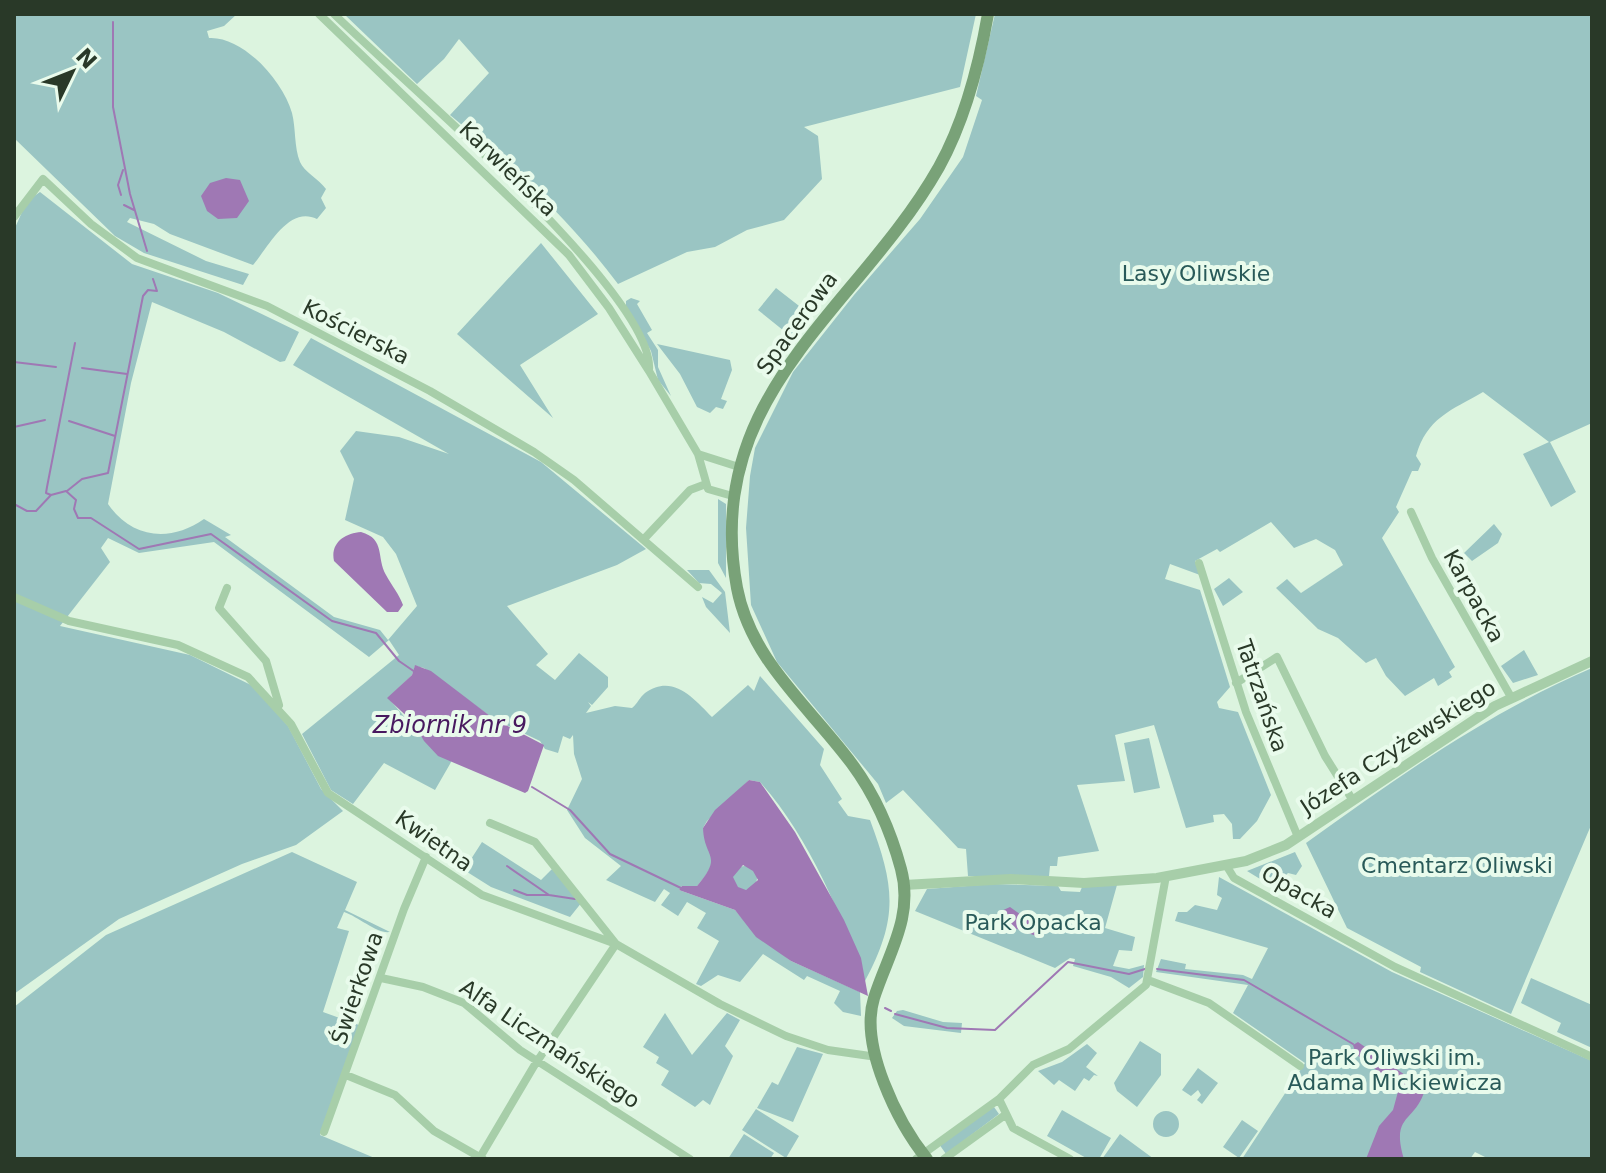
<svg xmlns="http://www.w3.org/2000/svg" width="1606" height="1173" viewBox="0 0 1606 1173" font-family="'DejaVu Sans',sans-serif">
	<rect width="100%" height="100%" fill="#dcf4df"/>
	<path fill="#9ac5c3" d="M14 14H237L224 26 207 31 209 38C243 36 283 81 292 113 296 129 294 147 300 162 304 172 319 179 326 189L321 198 326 208 317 219C289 205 269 246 253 265L170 234 154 224 130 218 127 222 206 261 249 274 243 285 144 253 115 236 14 138Z
		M344 14H976L960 87 804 127 818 136 822 179 784 220 747 230 715 247 687 252 618 284C571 221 510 164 450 115L489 73 459 39 444 59 417 84Z
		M995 14H1592V423L1550 442 1576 492 1551 507 1523 454 1549 442 1483 392C1450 411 1427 418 1416 456L1421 464 1418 471H1412L1396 507 1399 512 1382 538 1455 667 1449 672 1452 677 1438 686 1434 678 1405 696 1386 676 1376 658 1366 663 1338 638 1318 629 1276 588 1287 579 1301 593 1343 565 1335 550 1316 539 1294 548 1271 522 1220 552 1217 549 1195 561 1200 575 1170 564 1165 579 1200 590 1230 687 1217 702 1219 708 1238 712 1271 795 1257 821 1240 839H1233L1232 824 1224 814 1213 815 1214 822 1186 828 1154 725 1115 735 1125 781 1077 785 1099 851 1058 857 1057 866H1050L1049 876H968L966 849 958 848 903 790 886 803 878 784 777 662 751 605 746 528 750 476 755 448 793 372 854 295 920 219 963 157 982 100 976 96Z
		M40 192 132 264 218 293 299 332 285 361 280 362 224 332 152 302 131 383 108 504C131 538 170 543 204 519L231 535 225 537 334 617 380 630 388 640 417 606 396 554 383 537 345 520 354 479 340 451 356 431 399 437 449 454 293 365 311 338 541 462 646 549 617 565 507 606 548 654 536 665 555 680 579 653 608 677V687L592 705 588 702 591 706 586 713 615 706 632 708C638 703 639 698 645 693 673 673 694 699 712 717L748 685 754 691 760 676 824 749 820 765 842 799 838 802 848 816 870 820C895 887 899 918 864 983 843 917 808 835 760 782L749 780 707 821 703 828C714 857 719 861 697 886H682L679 890 735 910 753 931 791 961 860 992 861 1016 843 1012 834 1003 840 991 807 976 804 980 763 954 740 982 718 975 701 986 696 984 719 941 697 928 706 913 687 902 678 916 661 905 670 893 664 889 655 902 606 880 621 866 585 838 567 810 582 779 574 754 573 735 570 739 563 736 558 753 545 749 540 741 494 719 424 668 415 666 412 675 388 698C407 718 427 749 452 760L450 764 435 790 384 763 353 804 331 790 302 734 399 655 389 640 369 657 214 542 139 553 108 538 101 548 110 562 60 626 190 655 253 686 288 726 321 789 343 811 296 845 242 864 119 919 14 994V230L27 201Z
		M541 243 598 314 520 365 553 418 457 334Z
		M776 288 812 316 794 339 758 310Z
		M631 298 640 301 637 304 652 330 647 333 658 350V367L671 396 658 380 651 351 626 308V301Z
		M657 344 730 360 732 370 721 399 727 401 723 409 716 407 710 413 697 407 680 374Z
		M718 499 726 504V578L718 563Z
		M1494 524 1502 534 1498 543 1472 561 1464 553Z
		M687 570H709L725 592 730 633 706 607 702 597 713 603 722 593 711 584 699 583Z
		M1229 578 1243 592 1223 606 1214 589Z
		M1524 650 1538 675 1513 683 1501 666Z
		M1592 668V823L1511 1014 1420 972 1421 967 1347 928 1306 843C1398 777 1487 713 1592 668Z
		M1149 738 1160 788 1134 793 1124 743Z
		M482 842 541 880 554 867 582 902 570 917 491 887 464 870Z
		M292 852 357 882 345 910 390 932C377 934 359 917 344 912L337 928 349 931 323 1012 359 1025 320 1135 377 1159H14V1007L106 935Z
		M1295 852 1302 866 1296 875 1288 873 1279 882 1290 892 1288 896 1247 871Z
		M733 878a12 12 0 1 1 24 0a12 12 0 1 1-24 0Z
		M1219 877 1392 972 1592 1061V1159H1489L1475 1152 1470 1159H1242L1305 1063 1233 1013 1248 985 1156 972 1161 959 1186 964 1185 969 1243 975 1252 979 1268 948 1175 921 1178 912H1187L1195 905 1217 910 1222 898 1217 895Z
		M994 884 1058 886 1061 891 1080 892 1082 887 1117 885 1105 928 1135 937 1132 951 1119 950 1113 966 1129 969 1144 965 1143 977 1129 988 1111 977 1073 966 1075 959 1070 958 1055 968 915 911 927 889Z
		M1531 978 1592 1005V1048L1557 1032 1561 1023 1521 1003Z
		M903 1010 943 1022 962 1023 961 1033 904 1026 892 1018 897 1011Z
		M665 1013 692 1055 727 1013 740 1020 725 1046 733 1056 710 1105 703 1100 695 1107 661 1085 669 1071 656 1063 659 1057 643 1047Z
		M1140 1041 1161 1054V1075L1137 1107 1117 1091 1114 1083Z
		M1087 1044 1097 1053 1086 1067 1098 1076 1094 1075 1089 1081 1084 1078 1075 1091 1059 1080 1054 1085 1038 1071 1062 1062Z
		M797 1047 823 1054 793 1122 757 1108 772 1082 778 1085Z
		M1198 1068 1218 1083 1202 1104 1197 1100 1201 1095 1198 1090 1191 1096 1182 1090Z
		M994 1107 999 1114 946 1154 939 1144Z
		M756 1109 799 1136 786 1158 742 1130Z
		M1062 1110 1111 1138 1099 1159H1088L1047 1136Z
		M1153 1124a13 13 0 1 1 26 0a13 13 0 1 1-26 0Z
		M1242 1120 1258 1131 1239 1158 1223 1147Z
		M744 1134 774 1153 770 1159H728Z
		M1120 1134 1154 1159H1102Z"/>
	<path fill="#9f78b4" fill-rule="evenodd" d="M226 178 240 180 249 201 237 218 218 219 207 211 201 196 210 183Z
		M361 532C386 539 376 558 386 575 392 586 399 594 403 605L398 612H387L334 561C330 543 345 533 361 532Z
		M415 665 431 671 494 719 544 745 528 791 525 793 438 756 424 741 413 722 387 698 412 675Z
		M749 780 760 782 795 832 844 920 861 958 868 996 791 961 756 937 735 910 679 890 682 886H697C724 854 704 859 703 828L715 810ZM743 865 753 871 758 880 746 890 738 887 733 877Z
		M1010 907 1042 930 1039 937 1000 923 999 912Z
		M1358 1042 1425 1089C1416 1123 1390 1113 1404 1159H1366L1379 1126 1393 1110 1399 1088 1356 1054 1353 1045Z"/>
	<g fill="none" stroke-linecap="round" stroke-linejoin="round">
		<path stroke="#9f78b4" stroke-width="2" d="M113 22V107L130 194 147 251
			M121 195 118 185 123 170
			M124 205 134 210
			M14 362 56 367
			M82 368 127 374
			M69 421 115 436
			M14 427 45 420
			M67 491 82 479 108 473 143 296 148 290 157 291 153 279
			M51 495 46 493 47 487 75 343
			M14 504 27 511H36L51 495 66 491 76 500 74 509 78 518H91L139 549 211 534 332 621 376 633 399 661 415 672
			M532 787 570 810 610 854 683 889
			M507 866 549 895 575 899
			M514 890 527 895H548
			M1157 969 1244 980 1353 1044
			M885 1008 891 1011
			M895 1014 947 1028 995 1030 1068 962 1129 974 1145 969"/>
		<path stroke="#a7cea9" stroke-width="8" d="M319 14 569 255 609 308 649 371 698 454 708 489 736 497
			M334 14C394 73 656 295 649 370
			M14 217 43 179 91 224 137 258 267 306 430 391 534 452 574 480 698 587
			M698 454 742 468
			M1411 512 1432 558 1511 697
			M644 539 690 490 706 484
			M1199 563 1246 712 1298 837
			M227 588 219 608 266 661 279 705
			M14 597 69 621 178 645 248 677 291 724 328 793 482 895 616 944 720 1004 786 1036 828 1050 877 1057
			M1236 683 1277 657 1325 756 1352 799
			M1226 865 1234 878 1395 967 1592 1057
			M381 978 423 987 464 1003 520 1050 690 1159
			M1148 980 1209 1003 1300 1066
			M346 1075 395 1095 434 1131 483 1159
			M999 1099 1013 1128 1070 1159
			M324 1132 404 909 426 857
			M479 1159 534 1066 616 944 535 842 490 823
			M916 1159 999 1099 1033 1065 1069 1049 1146 985 1166 876
			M944 1159 1005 1115"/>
		<path stroke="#a7cea9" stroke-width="10" d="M904 885 1011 879 1084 883 1157 878 1246 861 1286 845 1495 706 1592 661"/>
		<path stroke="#79a278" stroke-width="12" d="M927 1159C898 1123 859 1046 874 998 888 954 914 917 901 869 891 832 875 795 852 764 810 707 751 661 737 588 701 393 858 310 939 167 964 122 979 65 988 14"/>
	</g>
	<g text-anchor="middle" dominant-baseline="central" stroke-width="8" stroke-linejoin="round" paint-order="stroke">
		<g font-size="22" fill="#293928" stroke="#e9fbec">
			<text transform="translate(508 169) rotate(44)">Karwieńska</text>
			<text transform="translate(797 323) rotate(-54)">Spacerowa</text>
			<text transform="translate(356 332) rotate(27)">Kościerska</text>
			<text transform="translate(1474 596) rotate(61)">Karpacka</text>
			<text transform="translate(1262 696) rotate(71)">Tatrzańska</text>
			<text transform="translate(1398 747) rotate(-33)">Józefa Czyżewskiego</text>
			<text transform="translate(434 841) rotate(35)">Kwietna</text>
			<text transform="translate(1299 892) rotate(30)">Opacka</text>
			<text transform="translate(357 988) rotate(-71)">Świerkowa</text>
			<text transform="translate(550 1044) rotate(34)">Alfa Liczmańskiego</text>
		</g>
		<g font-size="22" fill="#295a59" stroke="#e9fbec">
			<text x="1196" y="273">Lasy Oliwskie</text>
			<text x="1457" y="865">Cmentarz Oliwski</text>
			<text x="1033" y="922">Park Opacka</text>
			<text x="1395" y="1057">Park Oliwski im.<tspan x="1395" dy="25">Adama Mickiewicza</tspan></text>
		</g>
		<g font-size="24" font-style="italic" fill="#48195f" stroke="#e9fbec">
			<text x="450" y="725">Zbiornik nr 9</text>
		</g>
	</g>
	<rect width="1606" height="1173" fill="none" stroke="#293928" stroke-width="32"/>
	<g transform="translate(72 72) rotate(47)" stroke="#e9fbec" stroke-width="6" paint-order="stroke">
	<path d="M0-6L14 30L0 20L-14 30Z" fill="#293928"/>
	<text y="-12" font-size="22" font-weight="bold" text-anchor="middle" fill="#293928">N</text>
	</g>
</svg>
